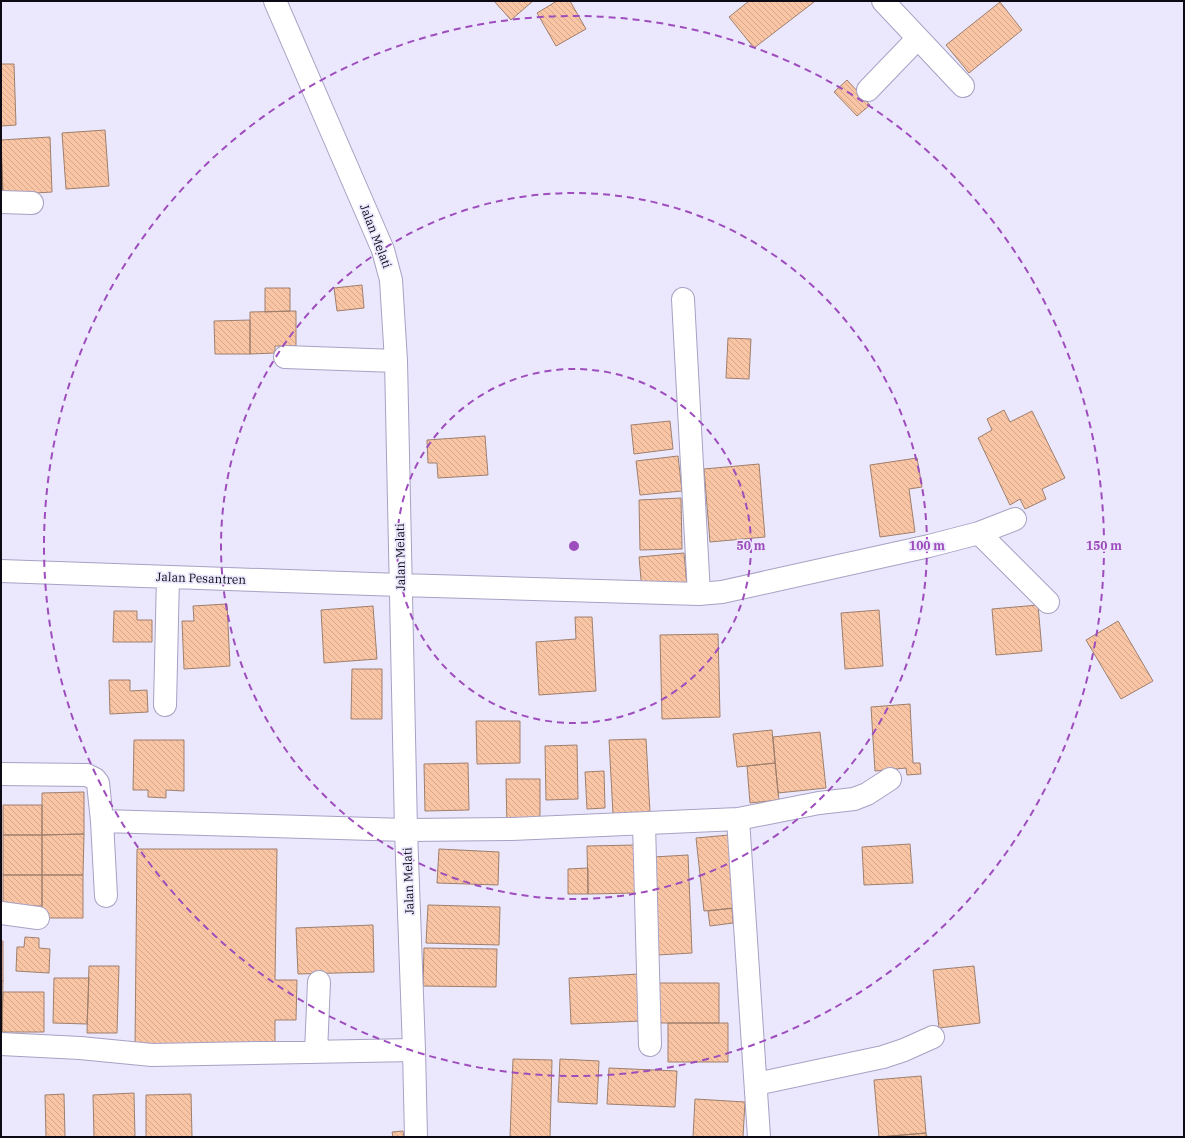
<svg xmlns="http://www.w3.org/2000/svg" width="1185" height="1138" viewBox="0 0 1185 1138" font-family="'IBM Plex Serif',serif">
	<defs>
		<pattern id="building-back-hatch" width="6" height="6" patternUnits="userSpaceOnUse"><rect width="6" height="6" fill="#f9c5a5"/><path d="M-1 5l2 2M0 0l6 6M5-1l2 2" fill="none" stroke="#d4a88d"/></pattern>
	</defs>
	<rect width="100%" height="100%" fill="#ebe8fe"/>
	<path fill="url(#building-back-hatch)" stroke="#9f7f6c" d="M494 1H533L511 20Z
		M557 1H570L586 29 556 46 537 13Z
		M749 1H814V2L754 48 729 17Z
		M1000 2 1022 30 969 73 946 45Z
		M1 64H14L16 125 1 126Z
		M847 80 870 105 857 116 834 92Z
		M105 130 109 186 66 189 62 133Z
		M50 137 52 192 3 195 1 140Z
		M1 149 3 195H1Z
		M362 285 364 308 337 311 334 288Z
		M265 288H290V311L265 312Z
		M296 311V346H275V353L250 354V312Z
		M250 320V354H215L214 321Z
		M728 338 751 339 749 379 726 378Z
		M1004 410 1010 422 1032 411 1065 478 1042 489 1046 499 1025 509 1020 499 1010 505 978 438 992 430 987 419Z
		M670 421 673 449 634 454 631 425Z
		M485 436 488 475 438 478 437 463H428L427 440Z
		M678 456 682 491 640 495 636 461Z
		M917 458 922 487 909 489 915 532 880 537 870 465Z
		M759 464 765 537 710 542 704 469Z
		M681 498 682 549 640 550 639 500Z
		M684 553 687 587 642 591 639 557Z
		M227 604 230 666 184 669 182 621H194L193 606Z
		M1038 605 1042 651 996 655 992 609Z
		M373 606 377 659 324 663 321 610Z
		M879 610 883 666 845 669 841 613Z
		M114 611H137V620H152V642H113Z
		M575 617H592L596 691 539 695 536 642 576 639Z
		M1118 621 1153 681 1121 699 1086 640Z
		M718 634 720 717 662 719 660 635Z
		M352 669H382V719H351Z
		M109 680H130V691L147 690 148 712 110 714Z
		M910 704 913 763H920L921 774 907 775 906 768 875 771 871 707Z
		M476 721H520V763L477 764Z
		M772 730 775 763 737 767 733 734Z
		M820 732 826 788 778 793 773 737Z
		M646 739 650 812 613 814 609 740Z
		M134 740H184V791L166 790V798L148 797V790H133Z
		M577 745 578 799 546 800 545 746Z
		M468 763 469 810 425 811 424 764Z
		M775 763 779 800 750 803 747 766Z
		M604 771 605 808 587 809 585 772Z
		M506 779H540V827L507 828Z
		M84 792V834L42 835V793Z
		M3 805H42V835H3Z
		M84 834 83 875H42V835Z
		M3 835H42V875H3Z
		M729 835 736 908 704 911 696 838Z
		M910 844 913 883 864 885 862 847Z
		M636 845V893L588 894 587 846Z
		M137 849H277L275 980H297L296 1020H275V1048L135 1049Z
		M439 849 499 852 498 885 437 883Z
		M688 855 692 953 658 955 653 857Z
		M588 868V894H568V869Z
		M3 875H42V906H3Z
		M42 875H83V918H42Z
		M428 905 500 907 499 945 426 943Z
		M732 908 733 923 710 926 708 911Z
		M373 925 374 972 298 974 296 928Z
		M25 937 39 938V948L50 949 49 973 16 971 17 947H24Z
		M1 941H3V981H1Z
		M424 948 497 949 496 987 423 986Z
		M89 966H119L117 1033H87Z
		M974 966 980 1023 939 1028 933 970Z
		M639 974 641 1021 571 1024 569 978Z
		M54 978H89L87 1024 53 1023Z
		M1 981H3L2 1032H1Z
		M658 983H719V1023H658Z
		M3 992H44V1032H2Z
		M668 1023H728V1062H668Z
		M513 1059 552 1060 550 1137H510Z
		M560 1059 599 1061 597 1104 558 1102Z
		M609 1068 677 1071 675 1107 607 1104Z
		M921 1076 926 1133 879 1137 874 1080Z
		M134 1093 135 1137H94L93 1095Z
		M64 1094 65 1137H46L45 1095Z
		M191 1094 192 1137H146V1095Z
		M695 1099 745 1102 743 1137H693Z
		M403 1131 404 1137H393L392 1132Z
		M926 1133 927 1137H879Z"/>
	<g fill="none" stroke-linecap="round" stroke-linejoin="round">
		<g stroke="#a7a1c3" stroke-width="24">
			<path id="minor" d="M275 1 383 250 391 280 396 361 406 830 414 1050 416 1137
				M883 1 963 86
				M868 90 917 39
				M1 202 32 203
				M683 299 699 594
				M285 357 396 361
				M979 533 1048 602
				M1 571 400 585 699 594 722 592 929 546 979 533 1015 519
				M165 705 168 577
				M1 774 87 775 95 779 98 783 102 821 406 830 512 829 738 819 819 803 854 799 867 794 890 779
				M738 819 759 1137
				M102 821 106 896
				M644 824 650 1045
				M1 913 38 918
				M1 1044 80 1048 152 1055 414 1050
				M316 1052 319 982
				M756 1084 883 1057 904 1050 933 1037"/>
		</g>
		<use href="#minor" stroke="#fff" stroke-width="22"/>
	</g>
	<g fill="none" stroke="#9e4dbd" stroke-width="2" stroke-dasharray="7 5">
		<circle cx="574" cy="546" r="177"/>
		<circle cx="574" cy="546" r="353"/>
		<circle cx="574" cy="546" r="530"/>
	</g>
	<g text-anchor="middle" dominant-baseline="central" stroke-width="3.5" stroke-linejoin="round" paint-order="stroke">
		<g font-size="12" fill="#0d0a16" stroke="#ebe8fe">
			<text transform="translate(376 236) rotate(69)">Jalan Melati</text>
			<text transform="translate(400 557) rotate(-91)">Jalan Melati</text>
			<text transform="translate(201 578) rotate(2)">Jalan Pesantren</text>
			<text transform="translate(408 881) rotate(-92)">Jalan Melati</text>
		</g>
	</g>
	<circle cx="574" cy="546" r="6" fill="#9e4dbd" stroke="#ebe8fe" stroke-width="2"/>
	<g font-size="12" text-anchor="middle" font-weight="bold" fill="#9e4dbd" stroke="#ebe8fe" stroke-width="3.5" stroke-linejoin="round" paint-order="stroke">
		<text x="751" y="550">50 m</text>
		<text x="927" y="550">100 m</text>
		<text x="1104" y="550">150 m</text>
	</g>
	<rect width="1185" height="1138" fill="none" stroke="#0d0a16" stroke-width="4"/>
</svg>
